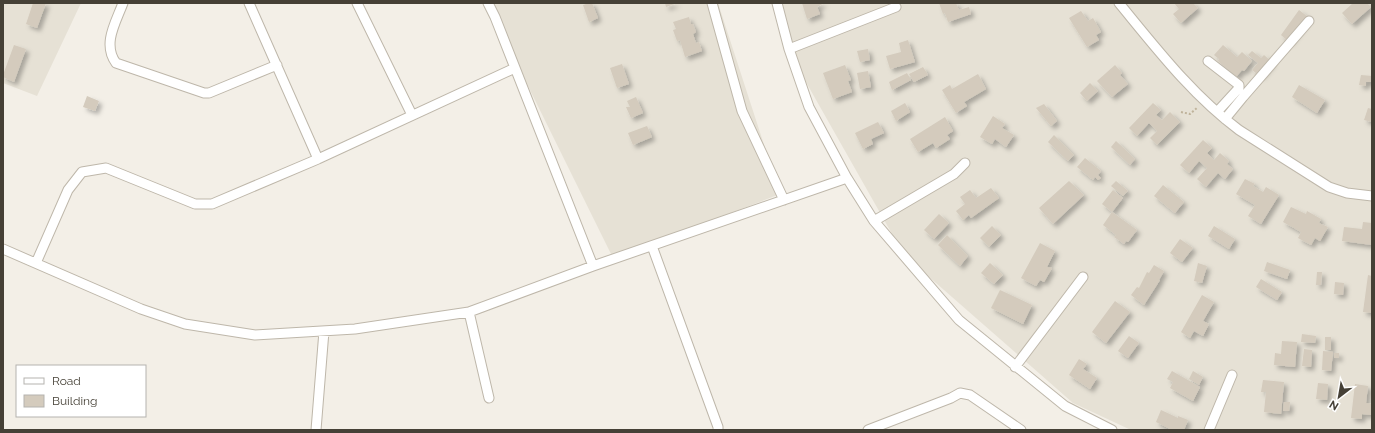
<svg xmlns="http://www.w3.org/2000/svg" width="1375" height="433" viewBox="0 0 1375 433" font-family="Raleway,sans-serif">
	<defs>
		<filter id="shadow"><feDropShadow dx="3.5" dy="3.5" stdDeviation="2" flood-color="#0004"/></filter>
	</defs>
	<rect width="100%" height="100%" fill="#f3efe7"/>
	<path fill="#e6e1d5" d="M3 3H81L37 96 3 83Z
		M487 3H718L780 194 613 258Z
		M778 3H1372V430H1131L1073 403 904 255 794 61Z"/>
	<path fill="#d4cbbd" filter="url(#shadow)" d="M33 3H46L37 28 26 24Z
		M589 3H592L598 18 589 22 583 5Z
		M665 3H677L666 7Z
		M802 3H824L817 7 820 14 807 19Z
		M939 3H956L959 10 969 7 971 14 948 22 945 13 943 14Z
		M1174 3H1193L1198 8 1181 23 1173 14 1179 9Z
		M1353 3H1367L1371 7 1352 24 1342 13Z
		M1299 10 1308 17 1289 42 1281 35Z
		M1081 11 1088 21 1093 18 1101 32 1096 35 1099 40 1087 47 1069 18Z
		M689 17 691 24H693L696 32 693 34 696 43 699 42 702 51 685 57 680 40 677 41 673 30 676 29 673 22Z
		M908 40 915 62 890 69 886 56 901 52 899 43Z
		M14 45 26 49 14 82 3 77V75Z
		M1223 45 1237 57 1242 52 1252 61 1244 71 1242 70 1236 77 1218 61 1219 59 1214 55Z
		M868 49 870 60 860 62 857 51Z
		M1252 51 1261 58 1264 55 1272 62 1260 76 1252 70 1258 63 1248 55Z
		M622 64 629 84 617 88 610 68Z
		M845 65 851 80 848 81 852 92 833 99 823 73Z
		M1115 65 1122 73 1120 75 1128 84 1112 97 1097 81Z
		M923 67 928 75 914 82 909 74Z
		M868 71 871 87 860 89 857 73Z
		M907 73 911 80 892 90 889 82Z
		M978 74 986 89 964 102 967 106 956 113 942 90 950 85 952 89Z
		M1361 75 1372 76V82H1366V86L1359 85Z
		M1090 83 1098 91 1087 101 1080 93Z
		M1299 85 1325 100 1317 113 1292 97Z
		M87 96 99 101 95 111 83 107Z
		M636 97 643 113 631 118 626 107H630L627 101Z
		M905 103 910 112 896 121 891 111Z
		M1153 103 1161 110 1156 115 1162 120 1170 112 1180 122 1157 145 1150 138 1157 131 1149 123 1137 136 1129 128Z
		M1044 104 1057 121 1051 126 1036 108Z
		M1368 108 1372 109V122L1364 120Z
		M993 116 1005 124 1002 128 1014 135 1006 147 995 139 992 144 980 137Z
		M945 117 953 131 947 135 950 139 936 148 933 143 918 152 910 139Z
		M878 122 884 133 871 139 873 144 863 149 855 133Z
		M647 126 652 137 633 145 628 133Z
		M1054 135 1074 155 1068 161 1048 142Z
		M1203 140 1212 148 1207 153 1214 160 1220 153 1229 161 1227 164 1233 169 1225 179 1218 173 1206 187 1197 179 1207 168 1199 161 1189 173 1180 165Z
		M1116 141 1135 159 1130 165 1111 147Z
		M1085 158 1101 171 1098 175 1101 178 1098 180 1095 177 1093 180 1077 167Z
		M1245 179 1255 184 1253 186 1263 192 1266 187 1279 195 1261 224 1248 216 1255 205 1236 194Z
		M1069 181 1084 195 1053 224 1039 208Z
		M1116 181 1128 191 1123 196 1111 186Z
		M1163 185 1184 202 1175 213 1154 196Z
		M991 188 999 198 971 218 969 215 963 220 956 211 965 204 960 197 970 190 976 198Z
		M1113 190 1123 198 1112 212 1102 204Z
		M1291 207 1306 214 1307 211 1321 219 1319 223 1328 227 1320 241 1315 238 1311 245 1298 238 1301 232 1283 222Z
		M1112 212 1137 230 1128 242 1126 241 1124 244 1114 237 1116 235 1103 225Z
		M939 214 949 223 934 239 924 230Z
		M1363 222 1372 223V245L1342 241 1344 227 1362 229Z
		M992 226 1001 235 989 247 980 238Z
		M1214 226 1235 239 1229 249 1208 236Z
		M947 235 968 256 960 266 938 245Z
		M1180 239 1193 248 1182 262 1170 253Z
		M1040 243 1055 251 1047 267 1052 268 1044 282 1040 280 1036 286 1021 278Z
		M1267 262 1290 270 1287 279 1264 271Z
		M990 263 1003 275 994 284 981 273Z
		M1198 263 1207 266 1202 283 1194 281Z
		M1154 265 1164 271 1159 280H1160L1144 305 1131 295 1137 287 1139 288 1147 272 1149 273Z
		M1317 272H1322L1321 285H1316Z
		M1368 275 1372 276V313L1363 312Z
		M1261 279 1282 292 1277 300 1256 287Z
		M1335 282 1344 283 1343 295 1334 294Z
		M1000 290 1032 305 1023 324 991 308Z
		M1202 295 1214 302 1203 321 1209 324 1203 336 1194 331 1190 338 1181 332Z
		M1115 301 1130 312 1106 343 1092 332Z
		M1302 334 1316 336 1315 343 1301 342Z
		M1129 336 1139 343 1128 358 1118 351Z
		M1325 337H1331V350H1325Z
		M1282 341 1297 342 1295 367 1274 365 1275 353 1281 354Z
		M1304 349 1312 350 1311 367 1302 366Z
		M1323 351 1333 352 1331 371 1322 370Z
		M1334 353H1339V358H1334Z
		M1079 359 1087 364 1083 369 1097 378 1090 389 1069 375Z
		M1172 371 1200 387 1193 401 1170 388 1173 382 1167 379Z
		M1193 371 1203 377 1199 385 1189 379Z
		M1263 380 1284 382 1281 414 1264 412 1266 392H1261Z
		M1318 383 1328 384 1327 400 1316 399Z
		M1355 384 1368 386 1366 403 1372 404 1371 415 1362 414V419L1351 418Z
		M1284 402H1290L1289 411H1283Z
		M1161 410 1178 418V416L1188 420 1184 430H1172L1156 422Z"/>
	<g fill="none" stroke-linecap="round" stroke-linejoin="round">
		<g stroke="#beb7aa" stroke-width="11">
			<path id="minor" d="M123 3C116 22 102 44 116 63L204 93H209L277 65
				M249 3 318 159
				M357 3 412 115
				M488 3 495 17 593 266
				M712 3 742 111 784 200
				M777 3 789 49 809 107 847 178 874 221 959 320 1065 406 1112 430
				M1119 3C1156 48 1192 95 1239 130L1329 187 1347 193 1372 196
				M789 49 896 7
				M1208 61 1239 85V88L1217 112
				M1225 119 1243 97 1309 21
				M874 221 954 174 965 163
				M652 246 718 427V430
				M3 249 141 309 185 324 255 335 355 329 469 312 593 266 847 178
				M36 263 68 190 82 172 106 168 195 204H212L318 159 515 68
				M469 312 489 398
				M1015 367 1083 277
				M316 430 324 331
				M868 430 951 398 960 393 970 395 1021 430
				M1209 430 1232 375"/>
		</g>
		<path stroke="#bfb39b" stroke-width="2" stroke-dasharray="2 2" stroke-linecap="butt" d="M1181 112 1190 114 1198 107"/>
		<use href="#minor" stroke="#fff" stroke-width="9"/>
	</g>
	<rect width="1375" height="433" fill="none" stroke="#454036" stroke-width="8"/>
	<rect x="16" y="365" width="130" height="52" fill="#ffffff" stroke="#b5b3af"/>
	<rect x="24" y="378" width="20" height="6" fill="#ffffff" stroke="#b5b3af"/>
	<text x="52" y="385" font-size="12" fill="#454036">Road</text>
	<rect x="24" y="395" width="20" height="12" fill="#d4cbbd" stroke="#b5b3af"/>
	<text x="52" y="405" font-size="12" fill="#454036">Building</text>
	<g transform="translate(1339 397) rotate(211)" stroke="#ffffff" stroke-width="3" paint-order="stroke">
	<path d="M0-3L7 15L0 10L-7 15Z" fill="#454036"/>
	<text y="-6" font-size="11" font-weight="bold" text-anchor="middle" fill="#454036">N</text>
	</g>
</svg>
